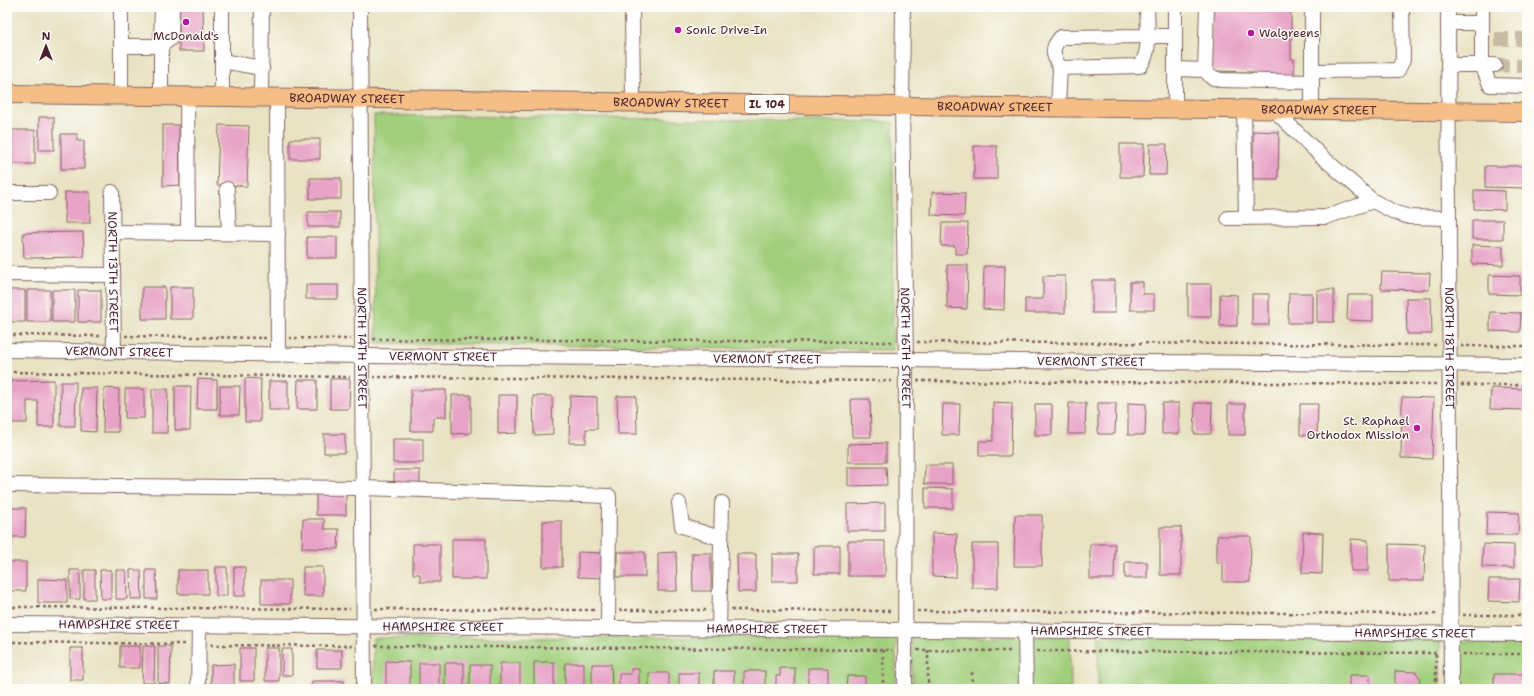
<svg xmlns="http://www.w3.org/2000/svg" width="1534" height="696" viewBox="0 0 1534 696" font-family="'Shantell Sans',sans-serif">
	<rect width="100%" height="100%" fill="#fdfcf7"/>
	<filter id="ink" filterUnits="userSpaceOnUse"><feTurbulence type="fractalNoise" baseFrequency=".025" numOctaves="2"/><feDisplacementMap in="SourceGraphic" scale="8" xChannelSelector="R" yChannelSelector="G"/><feConvolveMatrix kernelMatrix="1 2 1 2 8 2 1 2 1" color-interpolation-filters="sRGB"/></filter>
	<filter id="wash" filterUnits="userSpaceOnUse"><feTurbulence type="fractalNoise" baseFrequency=".012" numOctaves="4" result="noise"/><feDisplacementMap in="SourceGraphic" scale="16" xChannelSelector="R" yChannelSelector="G"/><feGaussianBlur stdDeviation="0.9" result="paint"/><feColorMatrix in="noise" values="0 0 0 0 0 0 0 0 0 0 0 0 0 0 0 0 0 1.4 0 .05"/><feComposite in="paint" operator="in"/></filter>
	<g filter="url(#wash)">
		<rect width="100%" height="100%" fill="#e9e3c3"/>
		<path fill="#a2cf7c" stroke="#767754" d="M374 115 893 122V350L376 343Z
			M896 637V689H373V638Z
			M912 637H1070L1071 689H913Z
			M1098 637 1440 640V689H1098Z
			M1458 641 1527 642V689H1459Z"/>
		<g id="blocks">
			<path fill="#e8a4c7" d="M179 7H203L204 51H179Z
				M1212 7H1291V59H1294V77H1253L1252 72 1215 71 1211 68Z
				M39 117H54V150H39Z
				M163 125H179L180 185 163 186Z
				M219 125 249 126 247 186 217 185Z
				M12 130H35V164H12Z
				M1253 131 1279 132 1278 179H1253Z
				M61 134H77V141H84V169H61Z
				M290 139H320V159H290Z
				M1120 144H1144L1143 177H1120Z
				M1150 144H1167L1166 175H1149Z
				M974 146H997V179H974Z
				M1485 166H1527V188L1485 187Z
				M310 178H341V199H310Z
				M1474 190 1505 191V210L1474 209Z
				M65 192H90V223H65Z
				M932 192 965 193 964 216 931 215Z
				M308 212H340V227H308Z
				M1472 220H1503V239H1472Z
				M942 223H968L967 254H955V246H941Z
				M83 232 84 257 24 258 23 233Z
				M307 237H337V258H307Z
				M1472 245 1503 246V265L1472 264Z
				M947 265H968L967 309 947 308Z
				M984 266H1005L1004 310 983 309Z
				M1382 272 1430 273 1429 290 1381 289Z
				M1489 275 1520 276V295L1489 294Z
				M1043 276H1065V313H1025V299H1043Z
				M1092 280H1115V313H1092Z
				M1130 282H1143V294H1154V310H1130Z
				M1188 284H1211V317H1188Z
				M306 285H338V299H306Z
				M142 287H165V319H142Z
				M170 287H193V319H170Z
				M7 290H25V322H7Z
				M27 290H50V322H27Z
				M52 290H75V322H52Z
				M78 290H101V322H78Z
				M1317 290H1334V322H1317Z
				M1289 293H1312V323H1288Z
				M1220 294 1237 295V326H1220Z
				M1252 294H1269V325H1252Z
				M1348 295H1373V321L1347 320Z
				M1406 298H1431L1432 334H1407Z
				M1490 312 1521 313 1520 332 1490 331Z
				M245 378 261 379 260 422H245Z
				M198 379 217 380V409H197Z
				M330 379H350L349 409H330Z
				M54 380V427H38V401H27V423H10L9 381Z
				M298 380H317V409H297Z
				M269 381H288V410H269Z
				M61 382H76L75 426H60Z
				M175 386H191L190 430H175Z
				M220 386H240L239 415H220Z
				M81 388H97L96 432 81 431Z
				M104 388 119 389 118 432H103Z
				M1491 388 1527 389V410L1490 409Z
				M125 389H144V418H125Z
				M152 389H168L167 433H152Z
				M411 390H446V417H433V431H411Z
				M452 395H471V433L452 434Z
				M498 395H517V433L498 434Z
				M533 396H552L553 434 534 435Z
				M570 396 597 397V429H586V443H569Z
				M617 396H636L637 434H618Z
				M1402 397 1434 398 1432 459 1401 458Z
				M851 399H870L871 437H852Z
				M993 402 1012 403 1011 456H979V441H993Z
				M1069 403H1086L1085 434H1068Z
				M1098 403H1116L1115 434H1098Z
				M1128 403 1146 404 1145 435H1128Z
				M1162 403H1179V434H1162Z
				M1195 403H1212L1211 434H1194Z
				M943 404H960L959 435H942Z
				M1035 404H1052V435H1035Z
				M1228 404H1245V435H1228Z
				M1300 404H1318L1317 435H1300Z
				M324 434H345V453H324Z
				M393 439H423V463H393Z
				M886 443V462H848V444Z
				M925 465H952V484H924Z
				M848 467H886L887 485 848 486Z
				M394 470H420V483H394Z
				M925 488 953 489V508H925Z
				M316 492H346V515H316Z
				M885 503V531H847V504Z
				M7 508H26L25 537H7Z
				M1487 512 1519 513 1518 535H1486Z
				M1015 515H1042V566H1014Z
				M303 519H324V529H339L338 549 302 548Z
				M543 521H562V567H543Z
				M1160 527H1181V575H1160Z
				M1303 532 1323 533 1322 574 1302 573Z
				M932 533 957 534 956 577 932 576Z
				M1217 536H1251L1250 582H1223V563H1217Z
				M452 539H486V579H452Z
				M1351 539 1368 540V571H1351Z
				M848 541H885V576H848Z
				M413 544H440V582H420V574H413Z
				M972 544H998V588H972Z
				M1090 544H1115L1114 579H1090Z
				M1389 544 1425 545 1424 581H1389Z
				M1483 544 1514 545V568L1482 567Z
				M814 546H840V574H814Z
				M578 552 605 553V578L578 577Z
				M617 552H645V577H617Z
				M676 552 677 591H658V553Z
				M692 553H711V591H693Z
				M737 554H756V592H738Z
				M772 554H798V581H772Z
				M7 562H26V591H7Z
				M1125 562H1147V578H1125Z
				M216 567H227V596H216Z
				M234 567H245V596H234Z
				M303 567H323V596H303Z
				M70 570H80V599H70Z
				M84 570H95V599H84Z
				M100 570H111V599H101Z
				M116 570H126L127 599H116Z
				M130 570H141L142 599H131Z
				M146 570H156L157 599H146Z
				M178 570H208V594H178Z
				M38 579 67 580V603H38Z
				M1489 579H1520L1519 602 1488 601Z
				M261 580H290V604H261Z
				M120 646H140V668H120Z
				M143 646H155L154 683H142Z
				M158 646H171L170 684 158 683Z
				M70 648H83V680H70Z
				M240 648H254V681H240Z
				M265 648H279V681H265Z
				M282 649H292V675H282Z
				M317 650H342V668H317Z
				M386 661 410 662V689H386Z
				M534 662H554V689H534Z
				M419 663H439V689H419Z
				M445 663H464V689H445Z
				M500 663H520V689H500Z
				M565 663H584V689H565Z
				M234 664V687H224V689H211V665Z
				M592 664H611L612 689H592Z
				M470 665H490V689H470Z
				M780 668H795V685H801V689H776V676H780Z
				M808 668H828V685H834V689H808Z
				M631 669H639V689H619V674H631Z
				M714 671H734V689H712V685H714Z
				M744 671H765V689H744Z
				M1395 671 1416 672 1420 678 1419 686 1417 689H1395Z
				M649 673H669V689H649Z
				M679 673H699V686H702V689H679Z
				M1494 674H1527V689H1494Z
				M1349 675H1370V689H1349Z
				M847 676H865V685H869V689H846Z
				M312 681H344V689H312Z"/>
		</g>
	</g>
	<g filter="url(#ink)">
		<use href="#blocks" fill-opacity="0" stroke="#826460" stroke-width="1"/>
		<g fill="none" stroke-linecap="round" stroke-linejoin="round">
			<path stroke="#c9bca5" stroke-width="14" stroke-dasharray="14 7" stroke-linecap="butt" d="M1495 39H1527
				M1495 65 1527 66"/>
			<g stroke="#826460" stroke-width="16">
				<g id="minor">
					<path d="M121 7V95"/>
					<path id="s1" d="M360 7 364 689"/>
					<path d="M632 7 633 102"/>
					<path id="s2" d="M903 7 902 106 906 360 905 689"/>
					<path d="M1175 7V108"/>
					<path d="M1207 7 1205 70 1211 77 1221 80 1312 82"/>
					<path d="M1312 7V109"/>
					<path id="s3" d="M1448 7 1451 689"/>
					<path d="M1448 23H1482"/>
					<path d="M121 46H161L162 7"/>
					<path d="M222 61 262 68"/>
					<path d="M1448 65H1482V7"/>
					<path d="M1495 65H1482L1490 85 1527 86"/>
					<path d="M1060 68C1053 55 1050 49 1061 37L1148 36 1147 7"/>
					<path d="M1175 69 1205 70"/>
					<path d="M1312 71 1398 70 1403 60 1402 7"/>
					<path d="M161 95V46L171 38 172 7"/>
					<path d="M187 96 188 233"/>
					<path d="M222 96V7"/>
					<path d="M261 97 262 7"/>
					<path d="M277 97 278 354"/>
					<path d="M1058 107 1060 68 1140 66C1147 57 1148 47 1148 36H1175"/>
					<path d="M1244 109 1246 218"/>
					<path d="M1273 109 1320 155 1373 201 1396 213 1410 217 1448 218"/>
					<path d="M227 189 229 233"/>
					<path id="s4" d="M112 192 114 351"/>
					<path d="M7 193H49"/>
					<path d="M1228 218 1326 217 1373 201"/>
					<path d="M112 232 278 234"/>
					<path d="M7 274 113 275"/>
					<path id="s5" d="M7 350 363 356 1527 365"/>
					<path d="M7 485 363 488 609 496 608 627"/>
					<path d="M679 503 682 526 720 538"/>
					<path id="s6" d="M7 624 1527 634"/>
					<path d="M719 628 722 503"/>
					<path d="M1025 630 1026 689"/>
					<path d="M198 689 199 626"/>
				</g>
			</g>
			<g stroke="#826460" stroke-width="20">
				<g id="major">
					<path id="s7" d="M7 94 902 106 1527 112"/>
				</g>
			</g>
			<path stroke="#826460" stroke-width="2.5" stroke-dasharray="3 3" stroke-linecap="butt" d="M7 335 102 336
				M125 336 266 338
				M289 338 350 339
				M373 339 892 342
				M917 342 1436 345
				M1461 346H1527
				M7 372 350 377
				M373 377 894 381
				M917 381 1436 384
				M1461 385H1527
				M7 607 350 609
				M375 609 596 610
				M619 610H706
				M731 610 892 611
				M917 611 1438 614
				M1463 615H1527
				M7 642 186 644
				M211 645 352 646
				M375 646 892 650
				M917 650 1012 651
				M928 650V689
				M1037 651 1438 653
				M1436 654V689
				M1463 654H1527
				M972 672V689
				M883 689V650"/>
			<use href="#minor" stroke="#fff" stroke-width="14"/>
			<use href="#major" stroke="#f6be87" stroke-width="18"/>
		</g>
	</g>
	<g fill="#b5179e" stroke="#fdfcf7" stroke-width="1.5">
		<circle cx="186" cy="22" r="4"/>
		<circle cx="678" cy="30" r="4"/>
		<circle cx="1251" cy="33" r="4"/>
		<circle cx="1417" cy="428" r="4"/>
	</g>
	<g text-anchor="middle" dominant-baseline="central" stroke-width="3" stroke-linejoin="round" paint-order="stroke">
		<rect fill="#fdfcf7" stroke="#806168" stroke-width="1" x="745" y="95" width="44" height="18" rx="3"/>
		<g font-size="11" font-weight="bold" fill="#4a1f2b">
			<text x="767" y="104">IL 104</text>
		</g>
		<g font-size="12" fill="#4a1f2b" stroke="#fdfcf7" text-anchor="start">
			<text x="686" y="30">Sonic Drive-In</text>
			<text x="1259" y="33">Walgreens</text>
			<text x="186" y="36" text-anchor="middle">McDonald's</text>
			<text x="1409" y="421" text-anchor="end">St. Raphael<tspan x="1409" dy="14">Orthodox Mission</tspan></text>
		</g>
		<g font-size="12" fill="#4a1f2b" stroke="#fdfcf7">
			<text stroke="none"><textPath href="#s7" startOffset="340">BROADWAY STREET</textPath></text>
			<text stroke="none"><textPath href="#s7" startOffset="664">BROADWAY STREET</textPath></text>
			<text stroke="none"><textPath href="#s7" startOffset="988">BROADWAY STREET</textPath></text>
			<text stroke="none"><textPath href="#s7" startOffset="1312">BROADWAY STREET</textPath></text>
			<text stroke="none"><textPath href="#s4" startOffset="80">NORTH 13TH STREET</textPath></text>
			<text stroke="none"><textPath href="#s1" startOffset="341">NORTH 14TH STREET</textPath></text>
			<text stroke="none"><textPath href="#s2" startOffset="341">NORTH 16TH STREET</textPath></text>
			<text stroke="none"><textPath href="#s3" startOffset="341">NORTH 18TH STREET</textPath></text>
			<text stroke="none"><textPath href="#s5" startOffset="112">VERMONT STREET</textPath></text>
			<text stroke="none"><textPath href="#s5" startOffset="436">VERMONT STREET</textPath></text>
			<text stroke="none"><textPath href="#s5" startOffset="760">VERMONT STREET</textPath></text>
			<text stroke="none"><textPath href="#s5" startOffset="1084">VERMONT STREET</textPath></text>
			<text stroke="none"><textPath href="#s6" startOffset="112">HAMPSHIRE STREET</textPath></text>
			<text stroke="none"><textPath href="#s6" startOffset="436">HAMPSHIRE STREET</textPath></text>
			<text stroke="none"><textPath href="#s6" startOffset="760">HAMPSHIRE STREET</textPath></text>
			<text stroke="none"><textPath href="#s6" startOffset="1084">HAMPSHIRE STREET</textPath></text>
			<text stroke="none"><textPath href="#s6" startOffset="1408">HAMPSHIRE STREET</textPath></text>
		</g>
	</g>
	<rect width="1534" height="696" fill="none" stroke="#fdfcf7" stroke-width="24"/>
	<g transform="translate(46 46)" stroke="#fdfcf7" stroke-width="3" paint-order="stroke">
	<path d="M0-3L7 15L0 10L-7 15Z" fill="#4a1f2b"/>
	<text y="-6" font-size="11" font-weight="bold" text-anchor="middle" fill="#4a1f2b">N</text>
	</g>
</svg>
